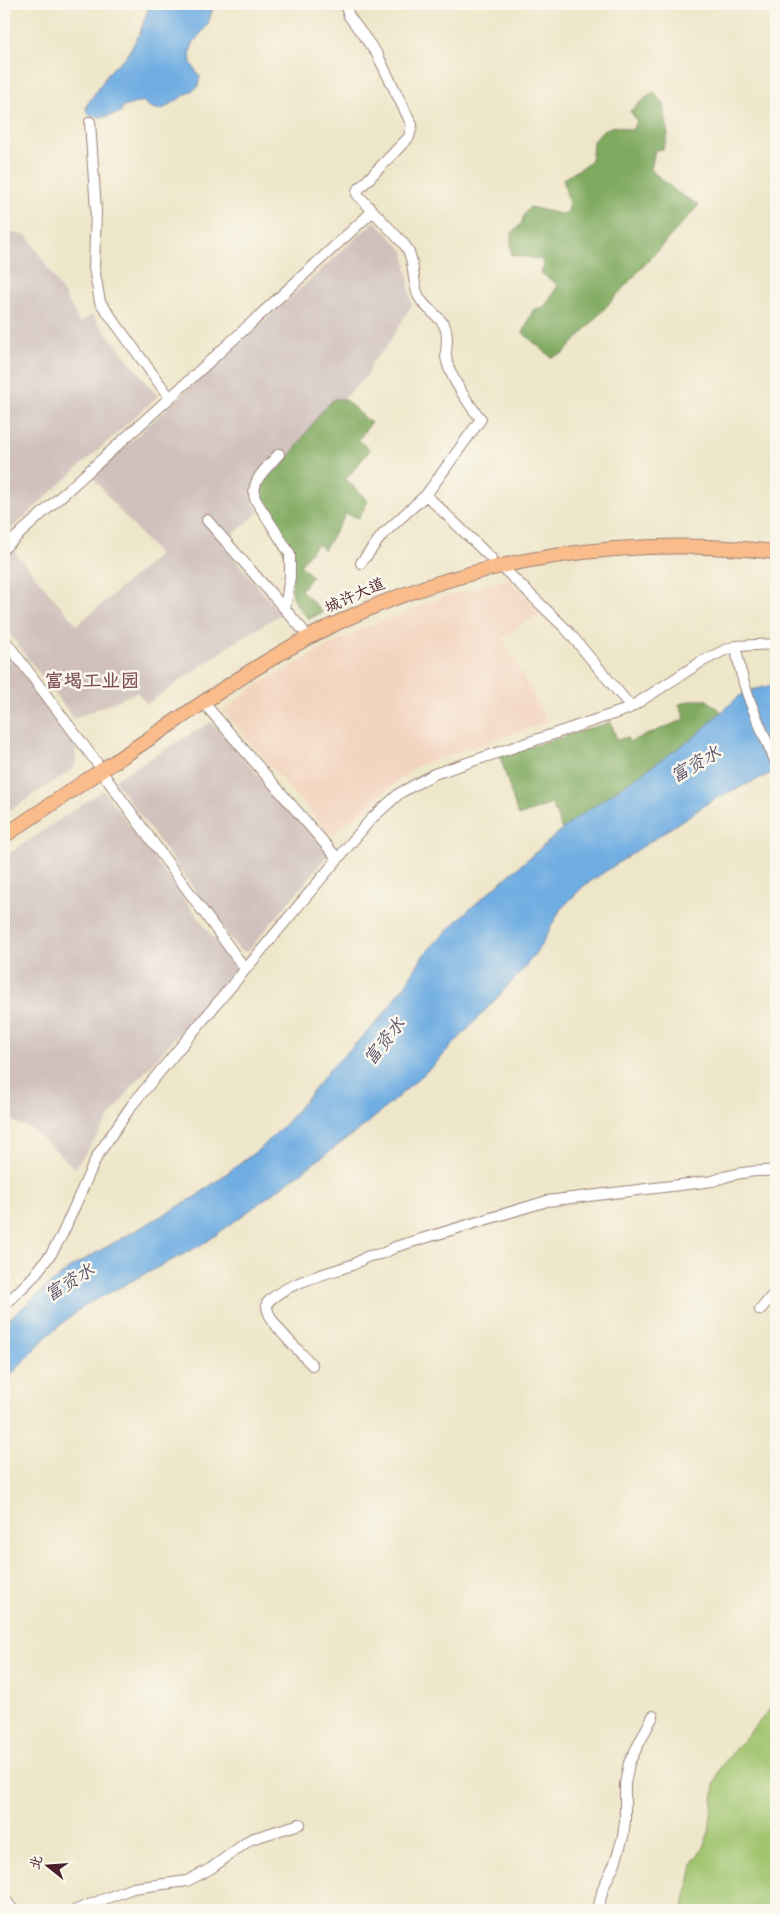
<svg xmlns="http://www.w3.org/2000/svg" width="780" height="1914" viewBox="0 0 780 1914" font-family="Mynerve,'LXGW WenKai TC',sans-serif">
	<rect width="100%" height="100%" fill="#fbf7ec"/>
	<filter id="ink" filterUnits="userSpaceOnUse"><feTurbulence type="fractalNoise" baseFrequency=".02" numOctaves="2"/><feDisplacementMap in="SourceGraphic" scale="10" xChannelSelector="R" yChannelSelector="G"/><feConvolveMatrix kernelMatrix="1 2 1 2 8 2 1 2 1" color-interpolation-filters="sRGB"/></filter>
	<filter id="wash" filterUnits="userSpaceOnUse"><feTurbulence type="fractalNoise" baseFrequency=".0096" numOctaves="4" result="noise"/><feDisplacementMap in="SourceGraphic" scale="20" xChannelSelector="R" yChannelSelector="G"/><feGaussianBlur stdDeviation="1.12" result="paint"/><feColorMatrix in="noise" values="0 0 0 0 0 0 0 0 0 0 0 0 0 0 0 0 0 1.4 0 .05"/><feComposite in="paint" operator="in"/></filter>
	<g filter="url(#wash)">
		<rect width="100%" height="100%" fill="#eee6c9"/>
		<path fill="#f3d4bf" d="M508 579 541 612 502 638 548 722 416 766 331 836 223 711 254 687 326 647 367 627 447 596Z"/>
		<path fill="#cfc0bb" d="M375 221 404 251 412 305 387 346 372 363 368 375 344 399H334L281 466 264 481 260 489 249 493 259 512 222 544 281 614 234 643 147 704 137 692 74 719 4 627V558L13 550 77 625 159 555 114 504 92 476Z
			M15 233 28 236 73 309 79 323 92 315 158 396 4 535V236Z
			M4 648 75 744 76 762 73 769 4 814Z
			M211 722 329 854 247 952 239 950 114 780Z
			M103 790 236 968 129 1090 75 1168 31 1129 16 1123 8 1116 4 1110V857Z"/>
		<path fill="#a0c46e" stroke="#75724c" d="M776 1700V1910H683L694 1861 703 1847 709 1832 715 1784 720 1768 735 1749 767 1713Z"/>
		<path fill="#80aa61" stroke="#656446" d="M653 92 664 104 668 135 663 149 655 150 651 170 678 193 699 205 564 353 551 357 523 333 533 310 545 306 558 285 541 273 544 265 540 259 511 255V234L521 224 525 213 530 207 560 214 568 212 569 205 563 179 589 163 592 156 593 141 603 130 614 126 632 130 637 121 630 111Z
			M334 399H344L371 423 358 440 370 450 346 479 368 501 359 518 346 514 324 550 317 544 300 565 312 576 301 590 323 612 309 619C301 611 293 603 292 591 292 584 293 577 292 572 287 552 258 507 260 490 262 479 275 473 282 465 301 444 313 418 334 399Z
			M694 700H707L722 712 693 738 562 830 552 804 518 816 500 756 611 722 617 740 627 737 629 742 685 719 679 704Z"/>
		<path fill="#70ade2" stroke="#5d6686" d="M150 4H214L208 24 194 42 190 51 191 63 200 77 198 87 163 109C154 111 148 106 142 101L121 108 122 112C111 116 102 118 90 116L86 109 87 105 110 71 127 55 139 35Z
			M776 684V771L714 799 585 885 560 910 542 944 522 971 435 1064 367 1124 205 1243 84 1306 47 1336 4 1382V1323L71 1267 195 1197 262 1147 287 1122 331 1068 378 1021 406 984 424 954 465 913 572 821 693 738 737 698 747 691Z"/>
	</g>
	<g filter="url(#ink)">
		<g fill="none" stroke-linecap="round" stroke-linejoin="round">
			<g stroke="#9c827a" stroke-width="12">
				<path id="minor" d="M345 4 349 16 377 54 412 125 409 137 357 191V194L404 244C416 259 411 278 418 295 423 308 440 315 445 327 449 337 446 345 446 354 446 372 469 405 481 419L426 495 383 534 361 563
					M90 122 96 210 94 268 100 302 170 398
					M279 454C268 467 250 480 255 499L290 554V576L285 609
					M426 495 491 558
					M207 520 303 630
					M4 548 185 384 373 211
					M500 565 566 629 631 707
					M4 639 97 763
					M736 646C741 688 760 725 776 763
					M203 702 338 859
					M101 771 245 969
					M4 1306 33 1277 51 1254 62 1235 97 1156 132 1105 371 819 400 793 434 774 628 709 701 662 723 651 736 646 776 644
					M760 1310 776 1291
					M312 1365C301 1352 264 1320 267 1303 285 1283 326 1274 352 1265 358 1263 363 1258 369 1256 381 1254 384 1254 395 1247L547 1201 713 1181C733 1173 754 1170 776 1171
					M4 1898 13 1910
					M76 1910 133 1888 187 1881 210 1869 251 1839 300 1824
					M598 1910 603 1888 615 1863 623 1837 625 1821V1784L629 1763 653 1716"/>
			</g>
			<g stroke="#9c827a" stroke-width="16">
				<path id="major" d="M4 836C61 797 119 759 177 720 229 685 280 650 337 623 474 557 626 535 776 552"/>
			</g>
			<use href="#minor" stroke="#fff" stroke-width="10"/>
			<use href="#major" stroke="#f9bc8a" stroke-width="14"/>
		</g>
	</g>
	<g text-anchor="middle" dominant-baseline="central" stroke-width="5" stroke-linejoin="round" paint-order="stroke">
		<g font-size="16" fill="#4a1f2b" stroke="#fbf7ec">
			<text transform="translate(355 596) rotate(-24)">城许大道</text>
		</g>
		<g font-size="18" font-style="italic" fill="#57516b" stroke="#fbf7ec">
			<text transform="translate(696 765) rotate(-30)">富资水</text>
			<text transform="translate(385 1042) rotate(-52)">富资水</text>
			<text transform="translate(70 1283) rotate(-32)">富资水</text>
		</g>
		<g font-size="19" font-weight="bold" fill="#7d4f53" stroke="#fbf7ec">
			<text x="92" y="681">富堨工业园</text>
		</g>
	</g>
	<rect width="780" height="1914" fill="none" stroke="#fbf7ec" stroke-width="20"/>
	<g transform="translate(48 1866) rotate(287)" stroke="#fbf7ec" stroke-width="4" paint-order="stroke">
	<path d="M0-4L9 19L0 12L-9 19Z" fill="#4a1f2b"/>
	<text y="-8" font-size="14" font-weight="bold" text-anchor="middle" fill="#4a1f2b">北</text>
	</g>
</svg>
